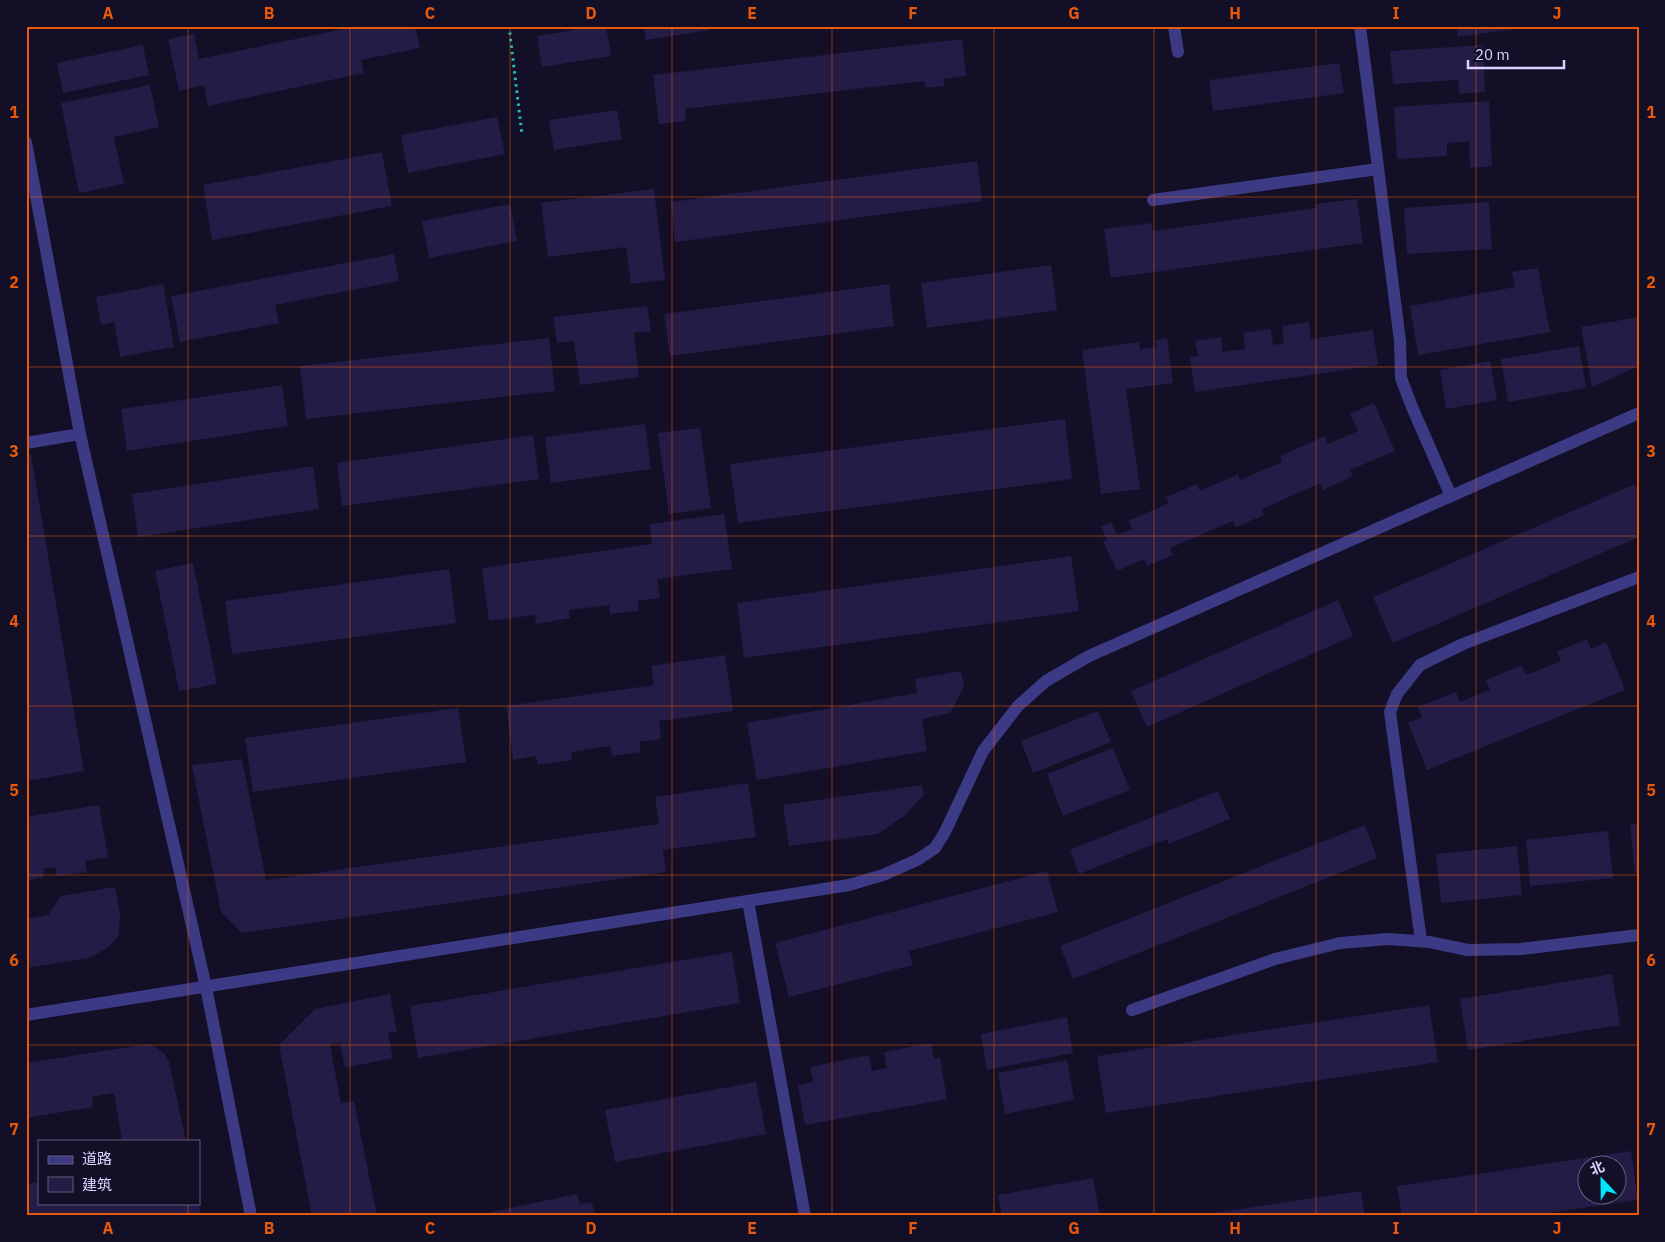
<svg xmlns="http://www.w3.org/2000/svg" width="1665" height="1242" viewBox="0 0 1665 1242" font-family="'IBM Plex Sans','Noto Sans SC',sans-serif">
	<rect width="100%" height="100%" fill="#130f26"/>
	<path fill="#241b47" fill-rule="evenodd" d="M358 26H415L420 48 361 60 364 73 208 106 204 85 179 91 168 39 194 34 199 59Z
		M574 26H606L611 56 542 67 537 36 574 30Z
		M644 26H709V30L646 40Z
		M1456 26H1527V27L1458 37Z
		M962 39 966 76 944 79V86L926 88 924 81 685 109 686 121 659 124 653 75Z
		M143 45 149 75 63 93 57 63Z
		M1483 45 1485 92 1459 94 1458 80 1393 84 1390 51Z
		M1339 63 1344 93 1213 111 1209 80Z
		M150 85 159 127 114 137 124 184 79 193 61 103Z
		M1489 101 1492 166 1470 168 1469 141 1447 143V156L1397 159 1394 107Z
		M617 110 622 139 554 150 549 120Z
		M497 117 505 154 408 173 401 135Z
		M382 152 392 206 212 240 203 185Z
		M977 161 982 201 675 242 671 202Z
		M654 189 665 280 631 284 626 247 548 257 541 203Z
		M1357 199 1363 243 1111 278 1104 229 1151 223 1153 231 1317 208 1316 204Z
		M1489 202 1492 249 1407 254 1404 208Z
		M510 204 517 241 429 258 422 221Z
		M394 254 399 281 275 305 279 323 180 342 171 296Z
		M1051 265 1057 310 927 328 921 283Z
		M1538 268 1550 332 1418 355 1410 306 1515 287 1512 272Z
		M163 284 174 347 120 357 114 322 101 325 96 297Z
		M889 284 894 326 670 356 664 314Z
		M647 306 651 331 634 333 639 377 580 385 574 341 557 343 553 317Z
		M1639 317V366L1592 387 1581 327Z
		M1309 322 1311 339 1373 330 1378 365 1195 392 1190 357 1198 356 1195 341 1221 337 1223 352 1245 349 1243 333 1271 329 1273 345 1284 343 1282 326Z
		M549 338 555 391 306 419 300 366Z
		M1167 338 1173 383 1126 389 1140 489 1101 494 1082 350 1139 342 1140 349 1157 347 1156 340Z
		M1579 346 1586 388 1508 402 1501 359Z
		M1490 361 1497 400 1446 409 1440 370Z
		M282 385 288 426 127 451 121 409Z
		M1374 403 1395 451 1350 470 1353 476 1323 490 1320 483 1262 509 1264 515 1236 527 1233 521 1170 548 1173 555 1147 566 1144 559 1117 571 1103 541 1107 540 1101 527 1111 522 1117 535 1132 529 1128 521 1169 503 1166 497 1197 484 1200 491 1238 474 1240 480 1282 462 1280 456 1325 436 1328 444 1358 431 1350 414Z
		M1065 419 1072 479 738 523 730 464Z
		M645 424 651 469 551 483 545 437Z
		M700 428 711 508 669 514 658 433Z
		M533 435 539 479 342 506 337 463Z
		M31 455 84 771 26 781V456Z
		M313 466 319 509 138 537 132 494Z
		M1635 484 1639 492V537L1393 643 1373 597Z
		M724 514 732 569 657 579 660 598 638 601 639 611 610 614 609 605 569 610 570 618 536 624 535 615 489 621 482 568 652 544 650 524Z
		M1071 556 1079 611 744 658 737 603Z
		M193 563 217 684 179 691 155 571Z
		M449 569 456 623 232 654 225 601Z
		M1338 600 1353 636 1147 727 1131 691Z
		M1587 639 1591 649 1606 642 1625 690 1427 770 1408 723 1422 717 1418 707 1456 692 1460 702 1490 690 1486 680 1522 665 1526 675 1561 661 1557 651Z
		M725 655 733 711 659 721 661 739 639 742 641 752 612 756 610 746 571 752 572 760 538 765 536 756 513 760 506 706 654 685 651 666Z
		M961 671 964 687 950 713 922 719 927 751 757 780 747 723 917 693 915 679Z
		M458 708 466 762 253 792 245 738Z
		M1098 711 1111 742 1033 773 1021 741Z
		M1113 748 1130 790 1063 816 1047 774Z
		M242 759 266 880 659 824 655 797 748 783 756 837 663 850 666 872 242 933 221 912 192 765Z
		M922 785 924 795 904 816 878 834 789 846 783 805Z
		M1218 791 1230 819 1169 844 1167 839 1079 874 1070 850Z
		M99 805 108 857 85 861 87 872 57 876 55 867 43 869 44 877 26 881V817Z
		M1639 823V873H1635L1630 824Z
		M1365 825 1377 858 1073 979 1060 946Z
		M1608 831 1613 878 1530 886 1526 840Z
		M1517 846 1522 895 1441 903 1436 854Z
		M1047 871 1058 912 909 951 913 965 789 997 775 943Z
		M115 887 120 914 119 934 115 940 106 949 89 958 26 968V919L48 915 61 896Z
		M732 952 740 1003 418 1058 410 1006Z
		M1612 974 1620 1025 1468 1050 1460 999Z
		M390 994 397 1032 388 1033 393 1058 345 1068 340 1043 330 1045 341 1103 354 1101 377 1216H312L279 1045 315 1009Z
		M1429 1005 1438 1062 1106 1113 1097 1056Z
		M1067 1017 1073 1053 987 1070 981 1034Z
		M931 1043 934 1059 940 1058 947 1099 805 1125 798 1085 813 1082 810 1067 869 1055 872 1071 887 1068 884 1052Z
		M148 1044 157 1048 165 1054 169 1062 186 1141H122L114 1093 92 1097 93 1107 26 1118V1063Z
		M1067 1060 1074 1100 1005 1114 998 1073Z
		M756 1082 766 1134 615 1162 605 1110Z
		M1631 1151 1638 1200 1527 1216H1402L1397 1186ZM1588 1164H1618V1194H1588Z
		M1093 1178 1100 1216H1002L998 1195Z
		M39 1182V1203H199L201 1216H26V1184Z
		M1361 1191 1365 1216H1200V1215Z
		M577 1194 580 1204 592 1202 595 1216H473Z"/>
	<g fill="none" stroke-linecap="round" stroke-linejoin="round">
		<path stroke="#2fb8b0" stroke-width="3" stroke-dasharray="2.5 4" stroke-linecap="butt" d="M509 26 522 135"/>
		<path stroke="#3d3a85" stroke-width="12" d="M1174 26 1178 52
			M1360 26 1400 341 1401 378 1412 407 1451 496
			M26 142 80 434 206 987 251 1216
			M1153 200 1378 169
			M26 443 80 434
			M748 901 805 1216
			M1421 941 1390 712 1397 694 1420 665 1463 644 1639 577
			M1132 1010 1275 959 1340 943 1389 939 1429 942 1468 950 1521 949 1639 935
			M26 1015 849 885 883 875 917 860 935 848 945 832 983 751 1018 706 1046 681 1089 656 1639 413"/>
	</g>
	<path fill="none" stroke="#e8590c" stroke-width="1" stroke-opacity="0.55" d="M188 26V1141M350 26V1216M510 26V1216M672 26V1216M832 26V1216M994 26V1216M1154 26V1216M1316 26V1216M1476 26V1216M26 197H1639M26 367H1639M26 536H1639M26 706H1639M26 875H1639M26 1045H1639M188 1203V1216"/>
	<rect width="1665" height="1242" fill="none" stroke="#130f26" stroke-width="55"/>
	<rect x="38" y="1140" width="162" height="65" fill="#130f26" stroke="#625e7d"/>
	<rect x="48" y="1156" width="25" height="8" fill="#3d3a85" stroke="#625e7d"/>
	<text x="82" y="1164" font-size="15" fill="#d9d4ff">道路</text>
	<rect x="48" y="1177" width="25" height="15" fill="#241b47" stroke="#625e7d"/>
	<text x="82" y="1190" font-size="15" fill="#d9d4ff">建筑</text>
	<g transform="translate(1602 1180) rotate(338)"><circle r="24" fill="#130f26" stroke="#625e7d"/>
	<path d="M0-4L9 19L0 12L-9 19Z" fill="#00e5ff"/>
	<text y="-8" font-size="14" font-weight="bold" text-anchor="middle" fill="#d9d4ff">北</text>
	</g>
	<path d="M1468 60v8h96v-8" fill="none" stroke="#d9d4ff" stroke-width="2.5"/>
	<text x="1475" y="60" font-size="15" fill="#d9d4ff" stroke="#130f26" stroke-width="4" paint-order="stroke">20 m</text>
	<rect x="28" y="28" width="1610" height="1186" fill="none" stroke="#e8590c" stroke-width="2"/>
	<g font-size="16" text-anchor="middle" font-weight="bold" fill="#e8590c">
		<text x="108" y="19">A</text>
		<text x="269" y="19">B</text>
		<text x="430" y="19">C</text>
		<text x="591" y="19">D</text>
		<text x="752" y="19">E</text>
		<text x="913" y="19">F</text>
		<text x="1074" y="19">G</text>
		<text x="1235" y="19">H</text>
		<text x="1396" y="19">I</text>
		<text x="1557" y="19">J</text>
		<text x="14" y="118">1</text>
		<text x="1651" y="118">1</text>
		<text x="14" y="288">2</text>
		<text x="1651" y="288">2</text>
		<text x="14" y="457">3</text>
		<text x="1651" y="457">3</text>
		<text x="14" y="627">4</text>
		<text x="1651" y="627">4</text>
		<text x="14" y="796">5</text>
		<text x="1651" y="796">5</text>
		<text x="14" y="966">6</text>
		<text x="1651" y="966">6</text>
		<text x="14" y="1135">7</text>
		<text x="1651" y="1135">7</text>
		<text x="108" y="1234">A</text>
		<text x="269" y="1234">B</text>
		<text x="430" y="1234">C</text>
		<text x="591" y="1234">D</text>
		<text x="752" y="1234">E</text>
		<text x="913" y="1234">F</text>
		<text x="1074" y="1234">G</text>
		<text x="1235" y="1234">H</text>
		<text x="1396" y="1234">I</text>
		<text x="1557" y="1234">J</text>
	</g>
</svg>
